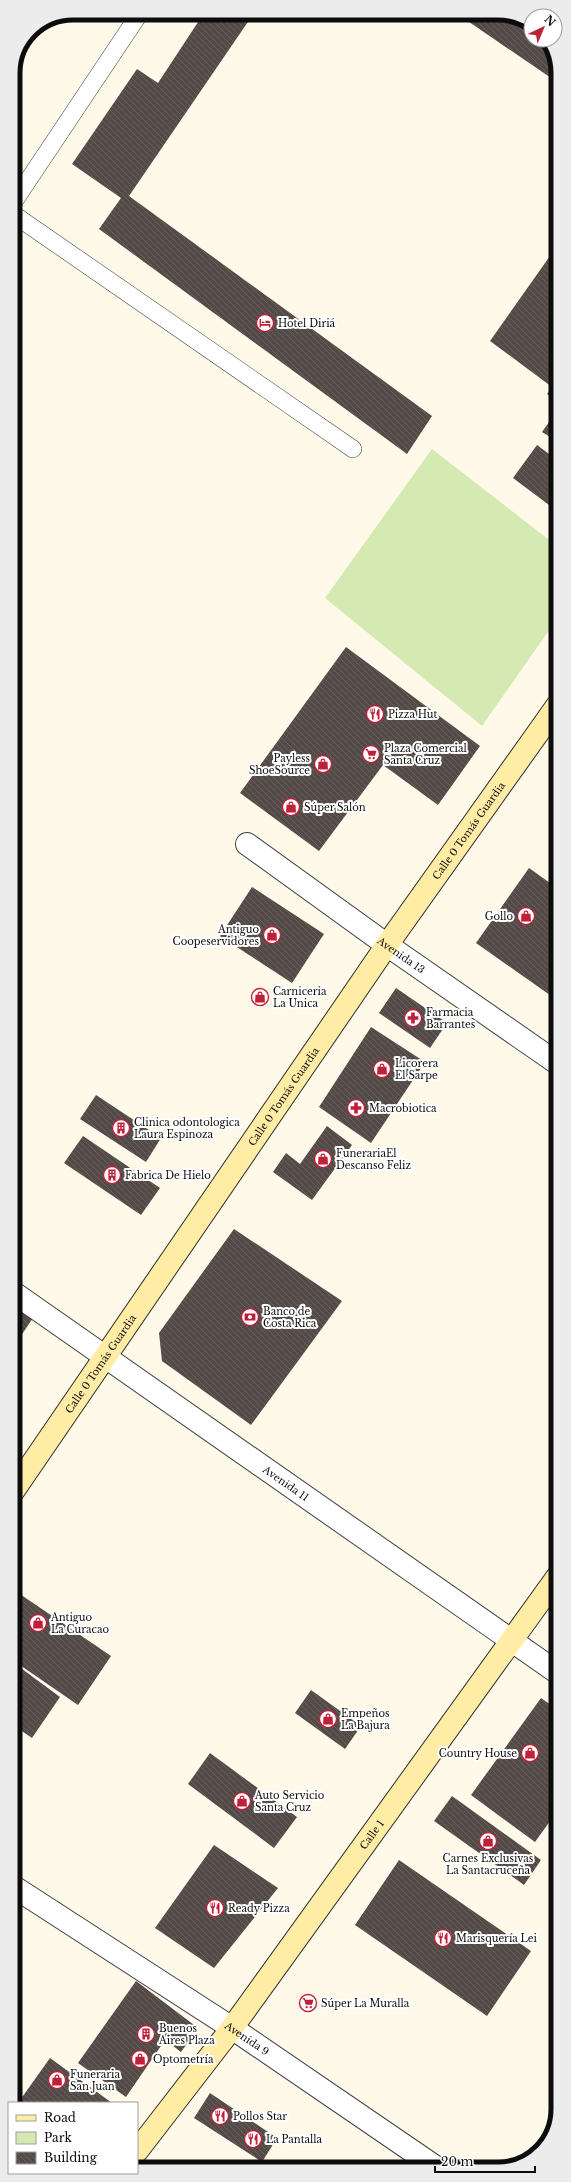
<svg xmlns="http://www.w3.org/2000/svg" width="571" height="2182" viewBox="0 0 571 2182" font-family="'Libre Baskerville',serif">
	<defs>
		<pattern id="building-back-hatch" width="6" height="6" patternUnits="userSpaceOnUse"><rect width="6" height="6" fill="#544b48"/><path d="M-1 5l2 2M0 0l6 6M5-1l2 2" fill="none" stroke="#68605e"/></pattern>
	</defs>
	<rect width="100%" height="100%" fill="#fff9ea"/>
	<path fill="#d5eab3" d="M432 449 557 546V619L482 726 325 598Z"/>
	<path fill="url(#building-back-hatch)" d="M204 13H254L129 196 432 416 407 454 99 229 121 198 72 164 137 69 158 83Z
		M456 13H506L531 25V40H545L557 61V82Z
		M557 246V401L547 394 552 387 490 341Z
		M557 411V441L542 432Z
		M537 445 557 460V511L513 478Z
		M346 647 480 746 438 805 383 765 319 851 240 793Z
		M529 868 557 888V1000L476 943Z
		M252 887 324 934 292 983 220 936Z
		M396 988 447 1023 430 1048 379 1013Z
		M371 1027 425 1062 371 1143 319 1107Z
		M96 1095 161 1138 146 1162 80 1119Z
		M327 1126 352 1145 312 1200 273 1172 286 1153 300 1164Z
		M83 1136 160 1188 141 1215 64 1163Z
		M234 1229 342 1301 251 1425 162 1361 159 1333Z
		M14 1304 33 1318 14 1346Z
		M14 1590 111 1656 78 1705 14 1661Z
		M14 1663 60 1697 32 1738 16 1727 14 1731Z
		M311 1690 361 1726 345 1749 295 1713Z
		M541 1698 558 1710V1810L535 1842 471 1795Z
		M210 1753 297 1817 274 1848 188 1784Z
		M452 1796 541 1860 524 1885 434 1821Z
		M214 1845 278 1888 214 1968 155 1928Z
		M399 1860 531 1951 487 2016 355 1925Z
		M136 1981 198 2028 181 2052 165 2040 126 2097 78 2063Z
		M50 2058 112 2103H18Z
		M210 2093 277 2138 262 2162 194 2118Z"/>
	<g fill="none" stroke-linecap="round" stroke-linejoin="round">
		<g stroke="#3f3f3f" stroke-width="18">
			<path id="lane" d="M13 203 140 13
				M13 214 353 449"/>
		</g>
		<g stroke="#3f3f3f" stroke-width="24">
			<g id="street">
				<path id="s1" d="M247 844 387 945 557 1063"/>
				<path id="s2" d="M14 1293 558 1673"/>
				<path id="s3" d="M14 1887 232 2028 437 2168"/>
			</g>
		</g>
		<g stroke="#2e2e2e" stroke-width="24">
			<g id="secondary">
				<path id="s4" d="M14 1490 387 945 557 706"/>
				<path id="s5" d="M137 2151 232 2028 558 1576"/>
			</g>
		</g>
		<use href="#lane" stroke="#fff" stroke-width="17"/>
		<use href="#street" stroke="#fff" stroke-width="22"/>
		<use href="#secondary" stroke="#ffeca5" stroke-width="22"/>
	</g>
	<defs>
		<g id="hotel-ring" transform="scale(0.9)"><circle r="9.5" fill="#fff" stroke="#c01f38" stroke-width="1.5"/><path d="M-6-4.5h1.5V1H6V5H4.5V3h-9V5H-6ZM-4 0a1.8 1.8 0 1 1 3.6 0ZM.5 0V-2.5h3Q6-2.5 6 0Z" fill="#c01f38"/></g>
		<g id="restaurant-ring" transform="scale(0.9)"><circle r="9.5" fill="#fff" stroke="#c01f38" stroke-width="1.5"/><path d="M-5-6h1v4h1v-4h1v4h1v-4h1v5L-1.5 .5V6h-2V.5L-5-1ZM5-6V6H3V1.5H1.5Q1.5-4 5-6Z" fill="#c01f38"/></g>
		<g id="supermarket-ring" transform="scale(0.9)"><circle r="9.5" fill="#fff" stroke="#c01f38" stroke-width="1.5"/><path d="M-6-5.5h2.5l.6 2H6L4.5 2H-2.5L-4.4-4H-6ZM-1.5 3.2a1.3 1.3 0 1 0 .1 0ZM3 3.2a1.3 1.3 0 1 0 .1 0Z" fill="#c01f38"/></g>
		<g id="shop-ring" transform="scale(0.9)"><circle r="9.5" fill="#fff" stroke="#c01f38" stroke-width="1.5"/><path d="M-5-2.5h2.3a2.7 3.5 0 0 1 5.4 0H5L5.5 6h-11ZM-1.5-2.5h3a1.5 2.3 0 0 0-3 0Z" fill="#c01f38"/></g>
		<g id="pharmacy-ring" transform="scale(0.9)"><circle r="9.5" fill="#fff" stroke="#c01f38" stroke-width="1.5"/><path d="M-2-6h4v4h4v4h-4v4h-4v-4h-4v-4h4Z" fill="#c01f38"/></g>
		<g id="building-ring" transform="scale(0.9)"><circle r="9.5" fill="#fff" stroke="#c01f38" stroke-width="1.5"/><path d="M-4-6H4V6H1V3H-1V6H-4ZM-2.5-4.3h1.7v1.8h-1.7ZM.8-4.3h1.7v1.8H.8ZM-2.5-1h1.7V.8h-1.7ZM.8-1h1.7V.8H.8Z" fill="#c01f38"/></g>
		<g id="bank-ring" transform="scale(0.9)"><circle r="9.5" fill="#fff" stroke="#c01f38" stroke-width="1.5"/><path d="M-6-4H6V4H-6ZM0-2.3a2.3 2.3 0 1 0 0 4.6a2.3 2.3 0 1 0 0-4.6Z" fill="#c01f38"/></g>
	</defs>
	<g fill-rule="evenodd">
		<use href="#hotel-ring" x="265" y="323"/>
		<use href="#restaurant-ring" x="375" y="714"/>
		<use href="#supermarket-ring" x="371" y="754"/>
		<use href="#shop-ring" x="323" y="764"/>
		<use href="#shop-ring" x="291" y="807"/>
		<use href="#shop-ring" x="526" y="916"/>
		<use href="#shop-ring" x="272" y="935"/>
		<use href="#shop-ring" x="260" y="997"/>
		<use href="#pharmacy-ring" x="413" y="1018"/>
		<use href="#shop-ring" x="382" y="1069"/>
		<use href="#pharmacy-ring" x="356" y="1108"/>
		<use href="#building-ring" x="121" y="1128"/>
		<use href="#shop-ring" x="323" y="1159"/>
		<use href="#building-ring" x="112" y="1175"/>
		<use href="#bank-ring" x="250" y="1317"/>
		<use href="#shop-ring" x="38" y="1623"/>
		<use href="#shop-ring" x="328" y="1719"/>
		<use href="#shop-ring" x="530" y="1753"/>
		<use href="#shop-ring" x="242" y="1801"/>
		<use href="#shop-ring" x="488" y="1841"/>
		<use href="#restaurant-ring" x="215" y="1908"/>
		<use href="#restaurant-ring" x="443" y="1938"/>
		<use href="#supermarket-ring" x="308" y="2003"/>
		<use href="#building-ring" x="146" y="2034"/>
		<use href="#shop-ring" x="140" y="2059"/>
		<use href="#shop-ring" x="57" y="2080"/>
		<use href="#restaurant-ring" x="220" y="2116"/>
		<use href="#restaurant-ring" x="253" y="2139"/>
	</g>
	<g text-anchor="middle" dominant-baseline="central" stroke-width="4" stroke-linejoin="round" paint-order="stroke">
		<g font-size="10" fill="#0c0c0c" stroke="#fff" text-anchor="start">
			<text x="278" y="323">Hotel Diriá</text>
			<text x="388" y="714">Pizza Hut</text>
			<text x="384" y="748">Plaza Comercial<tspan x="384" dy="12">Santa Cruz</tspan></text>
			<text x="310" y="758" text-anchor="end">Payless<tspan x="310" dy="12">ShoeSource</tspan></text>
			<text x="304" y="807">Súper Salón</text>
			<text x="513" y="916" text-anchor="end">Gollo</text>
			<text x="259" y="929" text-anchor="end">Antiguo<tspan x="259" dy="12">Coopeservidores</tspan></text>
			<text x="273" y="991">Carniceria<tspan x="273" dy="12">La Unica</tspan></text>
			<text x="426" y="1012">Farmacia<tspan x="426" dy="12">Barrantes</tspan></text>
			<text x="395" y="1063">Licorera<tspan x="395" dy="12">El Sarpe</tspan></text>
			<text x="369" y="1108">Macrobiotica</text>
			<text x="134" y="1122">Clinica odontologica<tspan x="134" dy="12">Laura Espinoza</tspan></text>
			<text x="336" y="1153">FunerariaEl<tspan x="336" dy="12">Descanso Feliz</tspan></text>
			<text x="125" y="1175">Fabrica De Hielo</text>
			<text x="263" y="1311">Banco de<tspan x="263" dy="12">Costa Rica</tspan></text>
			<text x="51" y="1617">Antiguo<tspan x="51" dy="12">La Curacao</tspan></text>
			<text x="341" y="1713">Empeños<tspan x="341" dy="12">La Bajura</tspan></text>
			<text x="517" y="1753" text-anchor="end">Country House</text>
			<text x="255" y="1795">Auto Servicio<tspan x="255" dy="12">Santa Cruz</tspan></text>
			<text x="488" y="1858" text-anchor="middle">Carnes Exclusivas<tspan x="488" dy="12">La Santacruceña</tspan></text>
			<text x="228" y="1908">Ready Pizza</text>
			<text x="456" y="1938">Marisquería Lei</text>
			<text x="321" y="2003">Súper La Muralla</text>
			<text x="159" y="2028">Buenos<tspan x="159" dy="12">Aires Plaza</tspan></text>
			<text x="153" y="2059">Optometría</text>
			<text x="70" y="2074">Funeraria<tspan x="70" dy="12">San Juan</tspan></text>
			<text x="233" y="2116">Pollos Star</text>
			<text x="266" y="2139">La Pantalla</text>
		</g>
		<g font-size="10" fill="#0c0c0c" stroke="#fff">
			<text stroke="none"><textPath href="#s4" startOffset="801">Calle 0 Tomás Guardia</textPath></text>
			<text stroke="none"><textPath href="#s1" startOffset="190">Avenida 13</textPath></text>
			<text stroke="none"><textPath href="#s4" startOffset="477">Calle 0 Tomás Guardia</textPath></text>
			<text stroke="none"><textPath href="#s4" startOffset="153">Calle 0 Tomás Guardia</textPath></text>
			<text stroke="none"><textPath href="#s2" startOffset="332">Avenida 11</textPath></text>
			<text stroke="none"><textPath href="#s5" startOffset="394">Calle 1</textPath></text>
			<text stroke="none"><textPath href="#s3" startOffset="278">Avenida 9</textPath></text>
		</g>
	</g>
	<path d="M0 0H571V2182H0ZM73 20H498A53 53 0 0 1 551 73V2109A53 53 0 0 1 498 2162H73A53 53 0 0 1 20 2109V73A53 53 0 0 1 73 20Z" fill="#ececec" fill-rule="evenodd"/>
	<path fill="none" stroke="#0c0c0c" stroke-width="5" d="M73 20H498A53 53 0 0 1 551 73V2109A53 53 0 0 1 498 2162H73A53 53 0 0 1 20 2109V73A53 53 0 0 1 73 20Z"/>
	<rect x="8" y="2102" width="130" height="72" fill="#ffffff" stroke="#9e9e9e"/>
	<rect x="16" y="2115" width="20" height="6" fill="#ffeca5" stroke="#9e9e9e"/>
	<text x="44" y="2122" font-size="12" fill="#0c0c0c">Road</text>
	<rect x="16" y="2132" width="20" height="12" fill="#d5eab3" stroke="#9e9e9e"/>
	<text x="44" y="2142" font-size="12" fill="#0c0c0c">Park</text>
	<rect x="16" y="2152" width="20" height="12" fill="url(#building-back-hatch)" stroke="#9e9e9e"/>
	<text x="44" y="2162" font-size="12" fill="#0c0c0c">Building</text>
	<g transform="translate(543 28) rotate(44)"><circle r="19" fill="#ffffff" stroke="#9e9e9e"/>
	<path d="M0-3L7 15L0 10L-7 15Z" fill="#c01f38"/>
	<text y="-6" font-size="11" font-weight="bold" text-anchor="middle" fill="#0c0c0c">N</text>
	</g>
	<path d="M435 2166v6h100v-6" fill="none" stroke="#0c0c0c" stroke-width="2"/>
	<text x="441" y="2166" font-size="12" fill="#0c0c0c" stroke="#ffffff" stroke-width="3" paint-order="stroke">20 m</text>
</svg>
